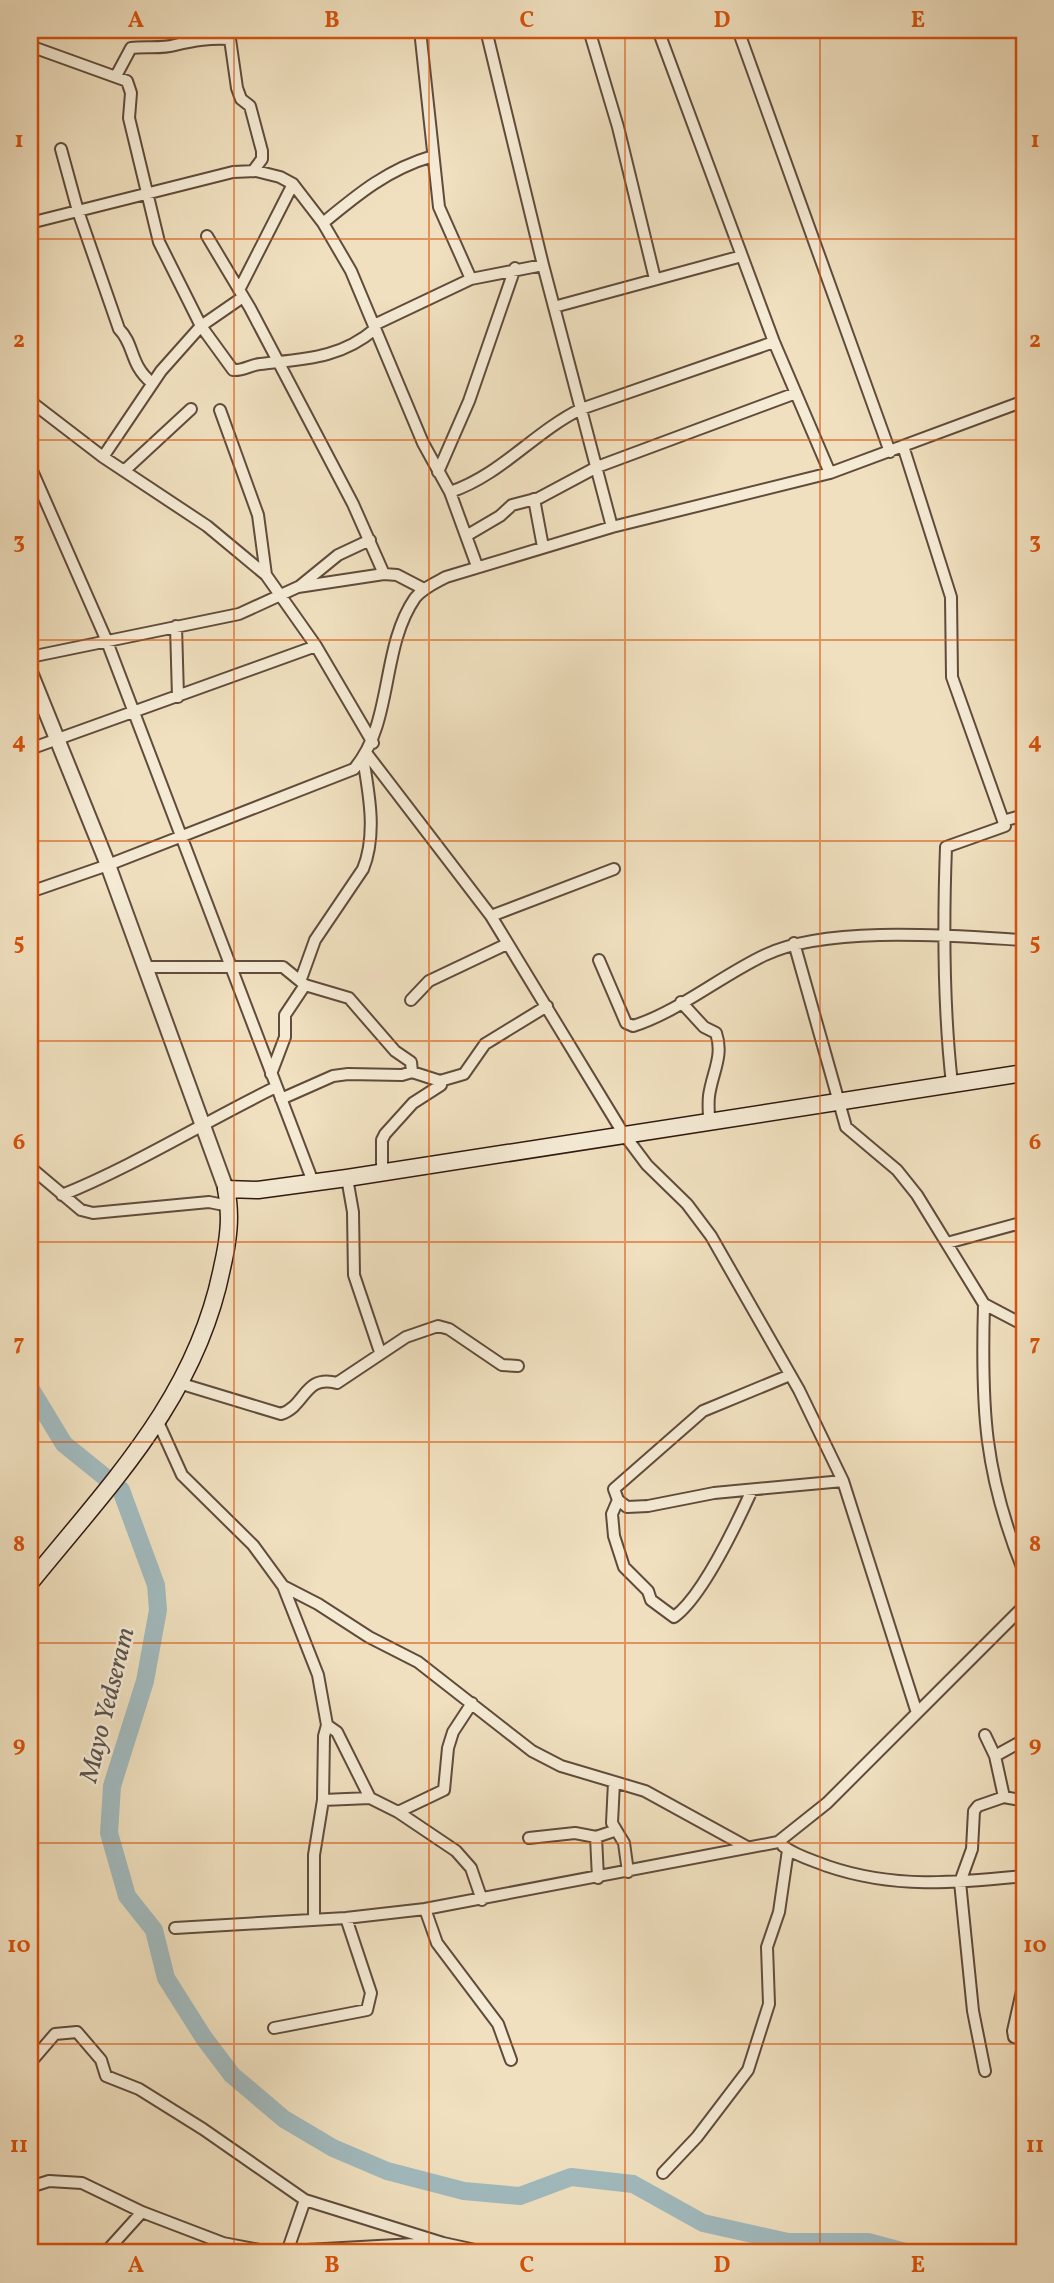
<svg xmlns="http://www.w3.org/2000/svg" width="1054" height="2283" viewBox="0 0 1054 2283" font-family="Vollkorn,serif">
	<rect width="100%" height="100%" fill="#f0e0bf"/>
	<filter id="stains"><feTurbulence type="fractalNoise" baseFrequency=".00286" numOctaves="4"/><feColorMatrix values="0 0 0 0 .2 0 0 0 0 .09 0 0 0 0 .02 0 0 0 .5 -.17"/></filter>
	<radialGradient id="worn" r=".72"><stop offset=".6" stop-color="#630" stop-opacity="0"/><stop offset="1" stop-color="#630" stop-opacity=".3"/></radialGradient>
	<g fill="none" stroke-linecap="round" stroke-linejoin="round">
		<path stroke="#a1babe" stroke-width="18" d="M30 1388 64 1444 121 1490 156 1585 158 1610 145 1681 112 1786 109 1833 127 1896 154 1930 166 1978 204 2038 232 2075 284 2119 333 2148 387 2171 464 2191 520 2196 571 2177 633 2184 703 2223 788 2242H868L909 2253"/>
		<g stroke="#604b3c" stroke-width="14">
			<path id="minor" d="M420 30 439 207 471 279
				M486 30 543 265 612 527
				M589 30 618 127 655 279
				M658 30 774 342 830 473
				M738 30 890 452
				M30 46 127 81 131 93 129 118 159 242 201 326 233 370C243 371 250 365 260 364 303 359 340 359 375 329
				M116 76 131 48C145 46 162 49 175 45 195 40 209 38 230 39L237 88 241 99 250 106 262 151V159L253 171
				M61 149 78 211 119 329C135 345 129 364 152 383
				M30 223 233 172 256 171 280 177 293 184 323 223 351 271 423 443 450 492 477 566
				M323 223C358 194 388 169 433 156
				M207 236 250 308 353 504 384 574
				M239 290 293 184
				M554 307 742 256
				M374 325 471 279 543 265
				M30 401 103 457 207 526 266 575 316 646 373 743
				M220 410 258 515 266 575
				M903 446 951 597 952 677 1005 826 946 847C943 927 943 1004 952 1084
				M103 457 161 371 201 326 243 297
				M30 466 106 639 313 1182
				M124 471 191 409
				M438 472 469 401 515 268
				M450 492C501 475 534 432 581 409L774 342
				M534 499 543 547
				M466 536 500 516 512 505 539 498 597 467 796 393
				M300 586 338 555 370 540
				M176 626 178 697
				M30 657 239 614 298 587 384 574 397 575 424 589
				M30 749 316 646
				M367 754 491 916 623 1133 647 1165 687 1204 711 1236 799 1390 843 1481 917 1713
				M1003 821 1024 815
				M30 892 108 865 354 769C394 722 380 649 415 598 423 588 435 583 446 577L612 527 830 473 1024 401
				M491 916 614 869
				M794 943 846 1127 897 1170 917 1195 984 1304 1024 1325
				M599 960 626 1023 633 1026C678 1012 722 975 765 955 827 925 955 936 1024 940
				M145 967H283L305 985 349 998 395 1051 411 1062 412 1072
				M301 979 315 940 363 869C377 835 369 794 363 758
				M411 1000 429 981 507 944
				M681 1002 704 1027 716 1033C724 1056 712 1073 709 1096 708 1104 709 1112 709 1120
				M271 1074 285 1037V1015L305 985
				M281 1099 333 1076 348 1074 402 1075 412 1072 440 1081 464 1074 485 1044 547 1006
				M30 1167 81 1210 93 1213 209 1202 229 1206
				M382 1172V1140L385 1134 413 1103 441 1085 440 1081
				M347 1178 353 1212 354 1275 380 1352
				M62 1195C136 1165 204 1122 276 1087
				M1020 1224 1024 1240
				M947 1243 1024 1222
				M984 1304C981 1409 984 1474 1024 1572
				M790 1375 703 1411 614 1489 618 1500 627 1507 648 1506 714 1493 843 1481
				M182 1384 281 1414C306 1406 304 1374 337 1383L406 1337 438 1326 449 1329 502 1365 518 1366
				M158 1422 182 1475 253 1545 283 1586 318 1675 327 1725 324 1736 323 1800 314 1855V1920
				M618 1500 612 1514 614 1536 624 1567 648 1591 651 1600 674 1617C702 1597 737 1523 752 1490
				M283 1586 318 1604 369 1637 418 1662 532 1751 561 1766 645 1791 747 1847
				M327 1725 337 1732 370 1798
				M985 1735 995 1756 1004 1797
				M995 1756 1024 1740
				M614 1782 612 1823 624 1843 628 1872
				M323 1800 370 1798 398 1812 456 1851 471 1868 482 1900
				M398 1812 444 1790 448 1748 453 1732 472 1703
				M596 1837 598 1878
				M529 1838 575 1833 596 1837 614 1831
				M783 1846C796 1856 812 1860 827 1866 894 1889 955 1883 1024 1876
				M425 1909 437 1943 498 2024 511 2060
				M175 1928 346 1918 425 1909 778 1842 827 1803 1024 1606
				M1024 1982 1013 2031 1014 2037 1024 2040
				M274 2028 367 2010 371 1993 346 1918
				M30 2063 55 2034 77 2032 101 2060 106 2076 139 2089 203 2129 305 2200 443 2243 489 2253
				M985 2071 973 2011 960 1882 972 1849 974 1811 978 1806 1004 1797 1020 1800 1024 1804
				M663 2173 697 2137 748 2070 769 2004 767 1947 779 1912 788 1850
				M30 2187 49 2181 82 2183 142 2212 223 2243 270 2252 433 2243
				M30 2243 37 2253
				M287 2252 305 2200
				M105 2253 142 2212"/>
		</g>
		<g stroke="#604b3c" stroke-width="18">
			<path id="tertiary" d="M30 672 108 865 226 1189"/>
		</g>
		<g stroke="#301911" stroke-width="19">
			<path id="secondary" d="M30 1583C110 1484 196 1398 222 1268 228 1242 232 1216 226 1189L258 1190 347 1178 1024 1073"/>
		</g>
		<use href="#minor" stroke="#f5ebd5" stroke-width="10"/>
		<use href="#tertiary" stroke="#f5ebd5" stroke-width="14"/>
		<use href="#secondary" stroke="#f5ebd5" stroke-width="16"/>
	</g>
	<path fill="none" stroke="#d6530c" stroke-width="2" stroke-opacity="0.55" d="M234 30V2253M429 30V2253M625 30V2253M820 30V2253M30 239H1024M30 440H1024M30 640H1024M30 841H1024M30 1041H1024M30 1242H1024M30 1442H1024M30 1643H1024M30 1843H1024M30 2044H1024"/>
	<g text-anchor="middle" dominant-baseline="central" stroke-width="5" stroke-linejoin="round" paint-order="stroke">
		<g font-size="26" font-style="italic" fill="#58514e" stroke="#f5ebd5">
			<text transform="translate(108 1705) rotate(-76)">Mayo Yedseram</text>
		</g>
	</g>
	<rect width="1054" height="2283" fill="none" stroke="#f0e0bf" stroke-width="77"/>
	<rect x="38" y="38" width="978" height="2206" fill="none" stroke="#d6530c" stroke-width="2.5"/>
	<g font-size="23" text-anchor="middle" font-weight="bold" fill="#d6530c">
		<text x="136" y="27">A</text>
		<text x="332" y="27">B</text>
		<text x="527" y="27">C</text>
		<text x="722" y="27">D</text>
		<text x="918" y="27">E</text>
		<text x="19" y="147">1</text>
		<text x="1035" y="147">1</text>
		<text x="19" y="347">2</text>
		<text x="1035" y="347">2</text>
		<text x="19" y="548">3</text>
		<text x="1035" y="548">3</text>
		<text x="19" y="748">4</text>
		<text x="1035" y="748">4</text>
		<text x="19" y="949">5</text>
		<text x="1035" y="949">5</text>
		<text x="19" y="1149">6</text>
		<text x="1035" y="1149">6</text>
		<text x="19" y="1350">7</text>
		<text x="1035" y="1350">7</text>
		<text x="19" y="1551">8</text>
		<text x="1035" y="1551">8</text>
		<text x="19" y="1751">9</text>
		<text x="1035" y="1751">9</text>
		<text x="19" y="1952">10</text>
		<text x="1035" y="1952">10</text>
		<text x="19" y="2152">11</text>
		<text x="1035" y="2152">11</text>
		<text x="136" y="2272">A</text>
		<text x="332" y="2272">B</text>
		<text x="527" y="2272">C</text>
		<text x="722" y="2272">D</text>
		<text x="918" y="2272">E</text>
	</g>
	<rect width="100%" height="100%" filter="url(#stains)"/>
	<rect width="100%" height="100%" fill="url(#worn)"/>
</svg>
